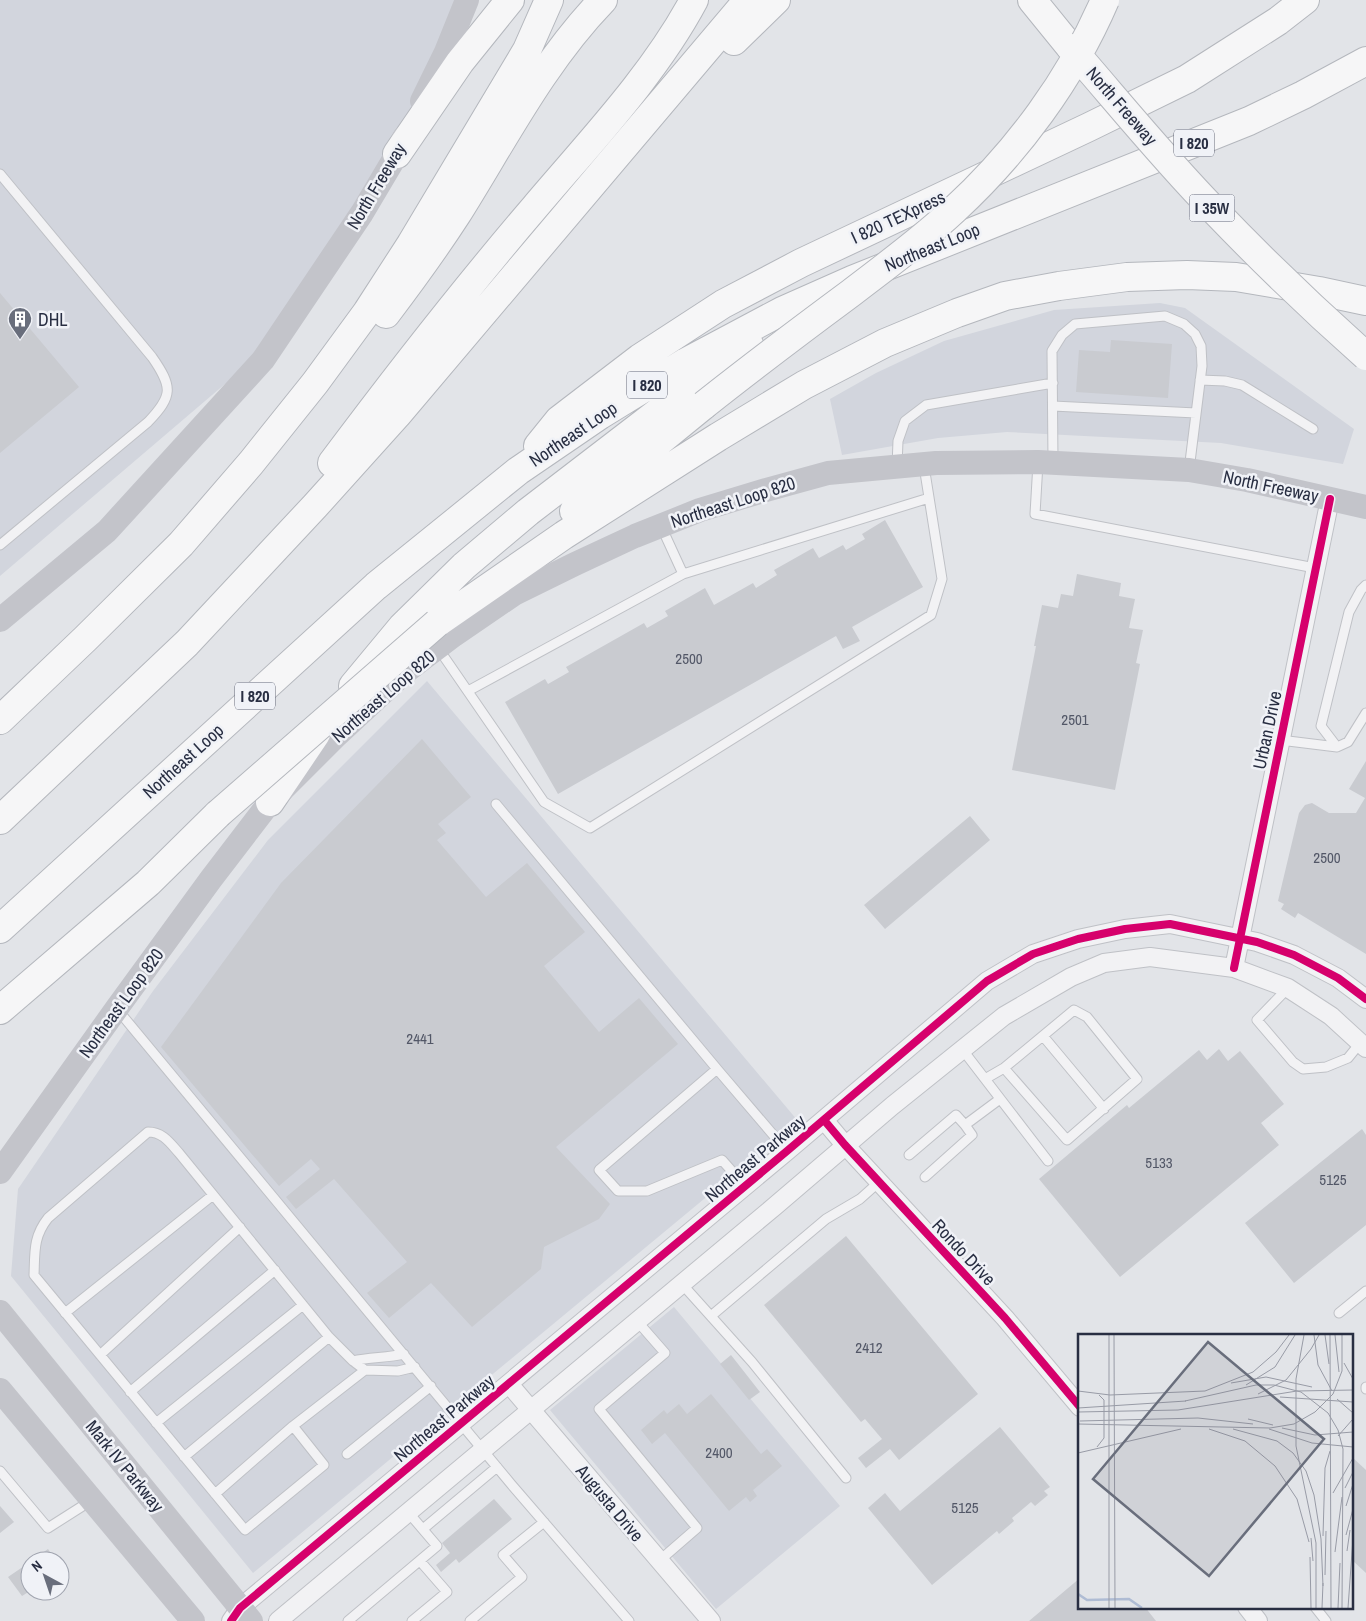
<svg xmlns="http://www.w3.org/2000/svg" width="1366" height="1621" viewBox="0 0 1366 1621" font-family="'Archivo Narrow',sans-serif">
	<rect width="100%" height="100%" fill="#e2e4e8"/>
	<path fill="#d2d5dd" d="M0 0H460L424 96 339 248 239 372 0 576Z
		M1160 303 1185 308 1354 429 1343 464 1221 443 1007 432 938 438 842 455 830 399 876 373 944 341 1054 310Z
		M427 681 798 1121 253 1573 11 1276 18 1189 153 991 268 840Z
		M674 1307 840 1506 716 1609 550 1410Z"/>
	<path fill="#c9cbd0" d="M0 293 79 387 0 453Z
		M1111 340 1172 344 1168 398 1076 392 1079 350 1110 352Z
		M885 520 923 587 852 627 860 641 843 649 836 636 558 794 505 702 545 679 548 684 569 672 566 667 644 623 647 628 668 616 665 611 705 588 714 605 753 583 756 588 777 575 774 570 813 548 819 558 843 545 846 550 865 539 862 534Z
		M1077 574 1121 583 1119 596 1135 599 1129 628 1143 630 1136 663 1140 664 1115 790 1012 770 1036 646H1034L1042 605 1058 608 1061 594 1073 596Z
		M422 739 471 797 438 824 446 833 437 840 486 897 527 863 585 932 544 966 599 1032 639 998 678 1044 556 1147 610 1204 599 1219 544 1247 541 1269 472 1327 431 1283 389 1318 367 1293 407 1262 334 1179 296 1209 286 1197 320 1169 311 1159 279 1186 161 1047 281 883Z
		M1366 761V954L1298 913 1295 918 1281 909 1284 904 1278 901 1299 813 1305 805 1312 803 1329 813H1356L1365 798 1349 789Z
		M970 816 990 840 885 929 864 905Z
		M1219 1049 1228 1061 1240 1051 1284 1104 1261 1123 1279 1145 1120 1277 1039 1179 1127 1105 1129 1108 1199 1050 1207 1060Z
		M1362 1129 1366 1135V1225L1294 1283 1245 1223Z
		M846 1236 978 1394 899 1460 890 1449 866 1468 858 1458 882 1439 865 1419 861 1422 764 1305Z
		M731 1355 760 1392 749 1400 720 1364Z
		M711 1394 761 1454 767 1449 782 1466 753 1490 757 1496 750 1502 746 1497 729 1511 665 1433 652 1444 641 1430 664 1410 667 1414 679 1404 687 1414Z
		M1000 1427 1050 1487 1044 1491 1048 1495 1035 1506 1031 1502 1012 1518 1014 1521 999 1534 997 1531 932 1585 868 1508 885 1493 900 1511Z
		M1352 1457 1366 1470V1573L1352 1560Z
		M494 1499 512 1519 459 1563 456 1559 441 1572 436 1565 450 1553 442 1543Z
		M0 1506 14 1522 0 1533Z
		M48 1549 56 1561H31Z
		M30 1562V1591L22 1596 8 1577Z
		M1080 1578V1607H1145L1156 1621H1029Z"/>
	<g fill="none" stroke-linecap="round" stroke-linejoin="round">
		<g stroke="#bfc1c6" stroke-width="11">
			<path id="lane" d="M0 174 152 357C173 387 173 396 148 422L0 545
				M1200 380 1225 381 1242 385 1313 429
				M1053 406 1196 413
				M1053 461 1052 351 1062 335 1075 324 1165 316 1184 324 1195 334 1201 346 1202 366 1189 470
				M1038 463 1035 514 1315 568
				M897 466 898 441 905 421 926 405 1053 383
				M661 526 683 574 929 498
				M438 648 544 802 590 828 931 615 942 579 924 466
				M468 691 683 574
				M1280 740 1337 747 1348 742 1366 713
				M1337 747 1321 726 1349 612 1361 590 1366 585
				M496 804 717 1069
				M1288 988 1257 1020 1293 1062 1303 1069 1326 1067 1348 1058 1361 1042
				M117 1009 511 1484 629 1621
				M1043 1036 1104 1109
				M962 1049 1048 1161
				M985 1079 1004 1068 1074 1010 1087 1017 1137 1079 1067 1140 1004 1068
				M909 1155 956 1115 965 1125
				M925 1177 972 1135 965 1125 1000 1099
				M745 1186 722 1160 647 1191H618L599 1170 717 1069 787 1151
				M682 1284 752 1362 846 1478
				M65 1313 213 1195
				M1339 1313 1366 1291
				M711 1316 826 1219 860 1199 879 1182
				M637 1321 665 1353 599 1409 697 1528 659 1561
				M404 1354C387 1358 370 1357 353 1361L365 1370 398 1371 415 1367
				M100 1355 240 1227
				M353 1361 329 1337 179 1153C170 1143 163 1132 148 1132L48 1218C33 1237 35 1252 34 1275L245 1530 324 1465 293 1426 365 1370
				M1366 1387V1389
				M130 1392 275 1270
				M156 1423 303 1305
				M347 1454 431 1386
				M184 1457 329 1337
				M0 1471 48 1528 92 1500
				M215 1494 293 1426
				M423 1529 497 1467
				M1315 1607 1326 1621
				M348 1621 437 1546 408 1512
				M412 1621 447 1592 420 1561
				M470 1621 522 1577 503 1555 544 1522"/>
		</g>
		<g stroke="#bfc1c6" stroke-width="20">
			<path id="street" d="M1234 968 1330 499
				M824 1120 845 1145 1005 1318 1080 1407
				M509 1384 711 1621
				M1247 1607 1258 1621
				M231 1621 240 1608 787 1151 987 981 1033 954 1078 939 1125 929 1170 924 1257 942 1294 955 1338 978 1366 999
				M278 1621 775 1206 892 1106 1004 1016 1071 977 1104 963 1150 957 1234 968 1288 988 1331 1016 1366 1048"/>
		</g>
		<g stroke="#b4b7bd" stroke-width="30">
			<path id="highway" d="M1032 0 1071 48
				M734 41 776 0
				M397 154 460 62 510 0
				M386 314C411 281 435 248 457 214 503 141 542 63 603 0
				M538 446 559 420 640 358 723 304 801 263 1089 127 1187 79 1278 21 1305 0
				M332 463C397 376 464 290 535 207 590 142 654 75 694 0
				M574 511 704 405
				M437 623 564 535 718 437 804 385 885 343 957 313 1005 296 1059 286 1127 277 1187 275 1236 277 1319 291 1366 301
				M353 686 402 627 464 566 528 512 696 383 749 344
				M0 720 85 639 181 544 251 463 315 383 367 312 411 244 527 50 549 0
				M270 802 316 734
				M0 820 187 643 315 506 397 415 748 0
				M0 929 376 586 518 471 600 415 686 362 782 311 852 280 1249 121 1303 95 1366 61
				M0 1010 148 883 218 814"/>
		</g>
		<use href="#lane" stroke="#f2f2f4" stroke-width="9"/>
		<use href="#street" stroke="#f2f2f4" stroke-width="18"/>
		<path stroke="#c3c4ca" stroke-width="24" d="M422 101 446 52 467 0
			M0 620 107 531 263 360 362 213 397 154 404 138
			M0 1172 117 1008 211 879 270 802 335 737 404 673 454 635 514 594 575 564 635 536 700 510 766 490 828 473 936 463 1038 462 1189 470 1247 480 1366 507
			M0 1312 251 1621
			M0 1390 193 1621"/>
		<use href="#highway" stroke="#f6f6f7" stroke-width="28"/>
		<g stroke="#b4b7bd" stroke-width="30" stroke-linecap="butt">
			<path id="highway-bridge" d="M1071 48C1118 102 1164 159 1215 211 1263 261 1314 310 1366 356
				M704 405C752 367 801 330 851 293 886 266 922 240 954 210 1017 152 1071 79 1105 0
				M218 814 437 623"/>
		</g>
		<use href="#highway-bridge" stroke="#f6f6f7" stroke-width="28"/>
		<g stroke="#f0f2f7" stroke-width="11">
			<path id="cycleway" d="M1234 968 1330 499
				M824 1120 845 1145 1005 1318 1080 1407
				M231 1621 240 1608 787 1151 987 981 1033 954 1078 939 1125 929 1170 924 1257 942 1294 955 1338 978 1366 999"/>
		</g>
		<use href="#cycleway" stroke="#d6006c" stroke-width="8"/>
	</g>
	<defs>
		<g id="building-pin" transform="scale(1.25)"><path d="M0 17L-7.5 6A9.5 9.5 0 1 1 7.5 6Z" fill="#696e7c" stroke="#f0f2f7"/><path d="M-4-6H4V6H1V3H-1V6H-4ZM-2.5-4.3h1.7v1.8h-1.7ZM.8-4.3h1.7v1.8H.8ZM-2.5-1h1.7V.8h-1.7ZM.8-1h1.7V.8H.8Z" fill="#fff"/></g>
	</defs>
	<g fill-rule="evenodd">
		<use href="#building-pin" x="20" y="319"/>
	</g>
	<g text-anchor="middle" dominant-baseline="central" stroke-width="5" stroke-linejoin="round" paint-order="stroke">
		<g font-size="15" fill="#525767">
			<text x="689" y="658">2500</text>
			<text x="1075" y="719">2501</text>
			<text x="1327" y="857">2500</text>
			<text x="420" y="1038">2441</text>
			<text x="1159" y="1162">5133</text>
			<text x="1333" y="1179">5125</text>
			<text x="869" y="1347">2412</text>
			<text x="719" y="1452">2400</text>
			<text x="965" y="1507">5125</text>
		</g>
		<g fill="#f0f2f7" stroke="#646978" stroke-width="1">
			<rect x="1174" y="129.5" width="40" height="27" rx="4"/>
			<rect x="1189.5" y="194.5" width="45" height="27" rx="4"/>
			<rect x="627" y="371.5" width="40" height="27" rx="4"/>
			<rect x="235" y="682.5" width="40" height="27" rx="4"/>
		</g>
		<g font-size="16" font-weight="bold" fill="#282e42">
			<text x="1194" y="143">I 820</text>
			<text x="1212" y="208">I 35W</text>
			<text x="647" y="385">I 820</text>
			<text x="255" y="696">I 820</text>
		</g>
		<g font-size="18" fill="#282e42" stroke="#f0f2f7">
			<text transform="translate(1122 106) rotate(49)">North Freeway</text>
			<text transform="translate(376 186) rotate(-59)">North Freeway</text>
			<text transform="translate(898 217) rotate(-25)">I 820 TEXpress</text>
			<text transform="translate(932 247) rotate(-22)">Northeast Loop</text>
			<text transform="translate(573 434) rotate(-34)">Northeast Loop</text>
			<text transform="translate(1271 486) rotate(12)">North Freeway</text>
			<text transform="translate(733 502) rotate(-18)">Northeast Loop 820</text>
			<text transform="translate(383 696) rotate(-41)">Northeast Loop 820</text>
			<text transform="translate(1267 730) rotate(-78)">Urban Drive</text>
			<text transform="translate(183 761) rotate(-42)">Northeast Loop</text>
			<text transform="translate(121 1003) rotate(-54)">Northeast Loop 820</text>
			<text transform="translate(755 1158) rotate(-40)">Northeast Parkway</text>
			<text transform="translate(964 1252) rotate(47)">Rondo Drive</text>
			<text transform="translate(444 1418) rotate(-40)">Northeast Parkway</text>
			<text transform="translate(125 1466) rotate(51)">Mark IV Parkway</text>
			<text transform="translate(610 1503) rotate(50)">Augusta Drive</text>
		</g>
		<g font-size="18" fill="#282e42" stroke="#f0f2f7" text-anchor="start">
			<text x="38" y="319">DHL</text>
		</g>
	</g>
	<g transform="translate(1078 1334)">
		<rect width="275" height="275" fill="#e2e4e8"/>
		<path fill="none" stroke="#afbcd4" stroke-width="2.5" d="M0 260 9 266 51 265 64 274"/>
		<path fill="none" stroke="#989ba6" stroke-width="1" d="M36 1 37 274M226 1 218 45V112L238 209V274M236 1 240 31 254 57M247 1 251 30M252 1 253 274M257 1 261 38M266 29 275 45M153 49 188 43 234 53M168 51 197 33 217 1M0 57 32 61 127 57 175 38 198 18 211 1M180 60 208 46 233 15 241 1M202 63 275 68M259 65 275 79M107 67 178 51H196L223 58 250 79 260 96 265 115 264 274M0 74 108 67M0 78 100 76 219 57 275 56M170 85 195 91M2 87 120 84 175 90M0 90 192 94 216 90 237 78 255 60 264 37V1M204 94 237 101 275 98M131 95 167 107 197 132 219 165 231 208M155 95 199 107 215 119 228 137 236 161 243 205 245 252M191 95 234 109 275 113M260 102 275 85M19 113 26 104V66L21 61M0 119 103 95M267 154 275 138M255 159 275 124M268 172 275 150M268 201 275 175M245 202 247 134 252 117M233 204 235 227M269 217 272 196M257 218 264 163M232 223 233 274M247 241 248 197M31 274V1M244 274 245 249M260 274 262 229M270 274 275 204"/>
		<path fill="#696e7c" fill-opacity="0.15" stroke="#696e7c" stroke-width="2.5" d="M130 8 246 105 131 242 15 145Z"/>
		<rect width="275" height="275" fill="none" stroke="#282e42" stroke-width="2.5"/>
	</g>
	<g transform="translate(45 1576) rotate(320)"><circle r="24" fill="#f0f2f7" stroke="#a0a4af"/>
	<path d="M0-4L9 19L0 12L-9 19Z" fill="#696e7c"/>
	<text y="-8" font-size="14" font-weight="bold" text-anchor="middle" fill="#282e42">N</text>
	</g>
</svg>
